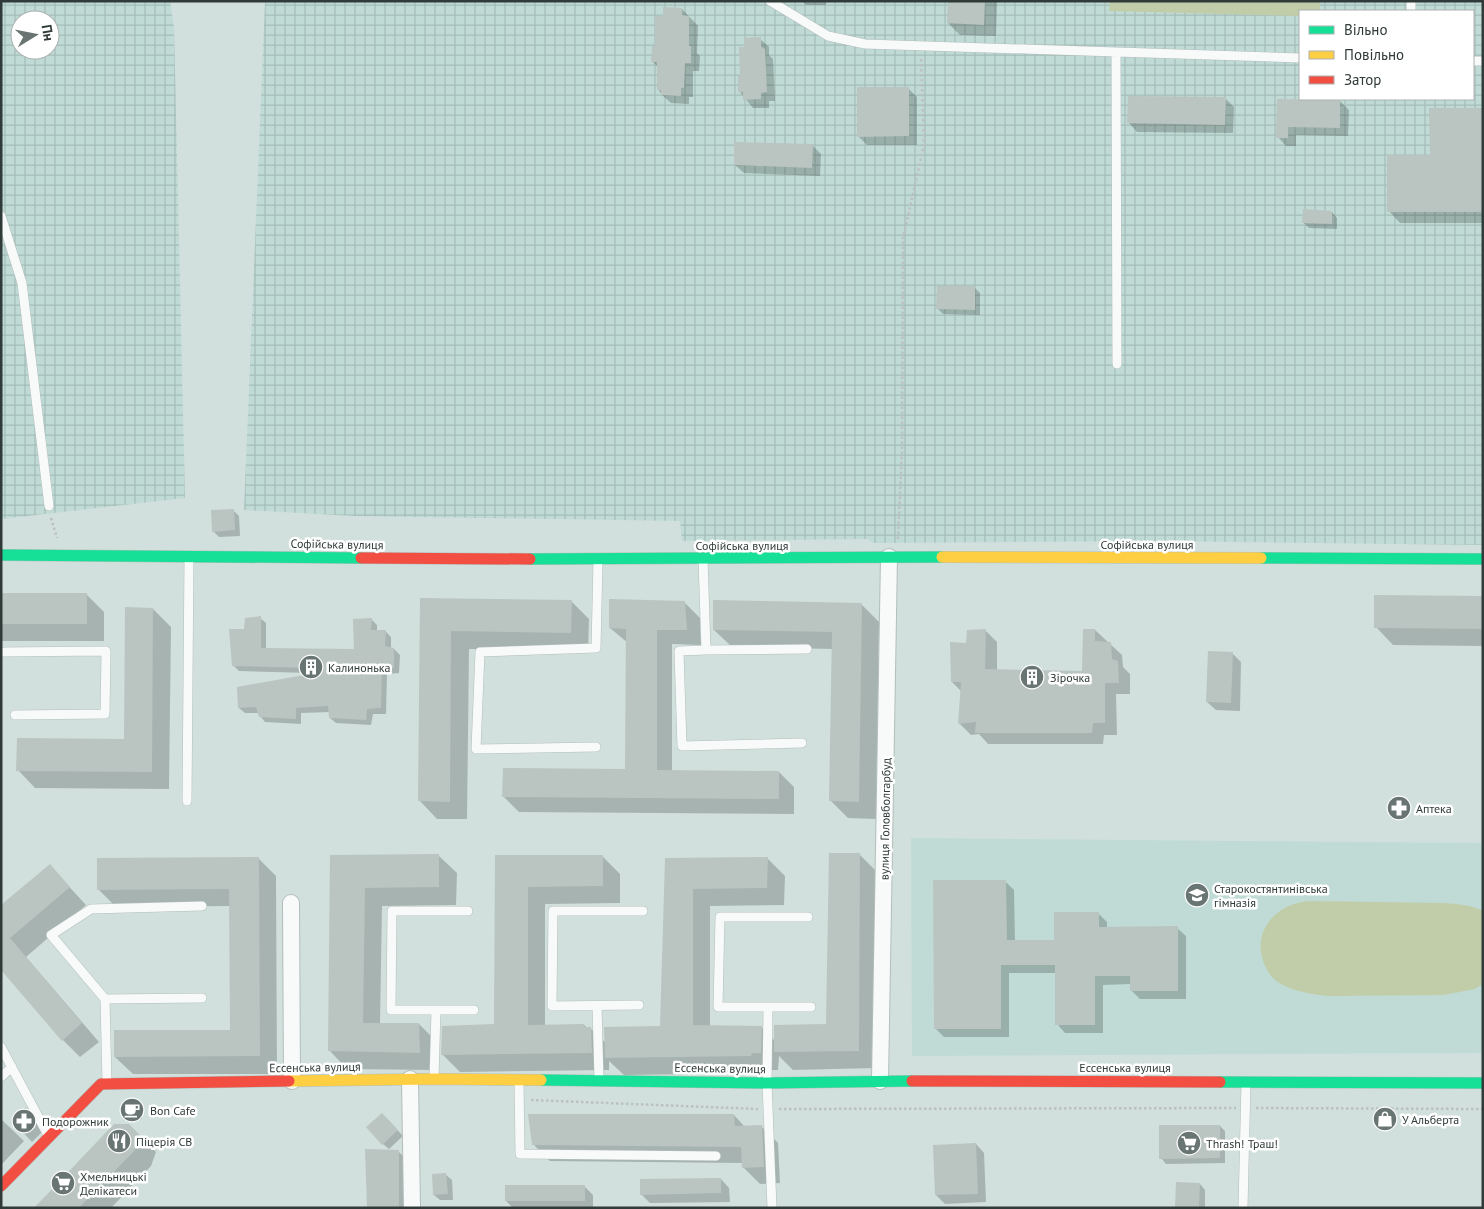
<svg xmlns="http://www.w3.org/2000/svg" width="1484" height="1209" viewBox="0 0 1484 1209" font-family="'PT Sans',sans-serif">
	<defs>
		<pattern id="industrial-grid" width="8" height="8" patternUnits="userSpaceOnUse" patternTransform="scale(1.25)"><rect width="8" height="8" fill="#c0dbd5"/><path d="M0 4h8M4 0v8" fill="none" stroke="#a5bdb8"/></pattern>
	</defs>
	<rect width="100%" height="100%" fill="#d1e0dc"/>
	<path fill="#c0dbd5" d="M911 838 1483 843V1053L912 1056Z"/>
	<path fill="url(#industrial-grid)" fill-rule="evenodd" d="M1 1H170L174 27 185 498 1 519ZM20 20H50V50H20Z
		M265 1H1483V545L1157 541 873 543 868 539 682 541 680 521 355 516 244 510ZM1300 11H1473V99H1300Z"/>
	<path fill="#c1cda9" d="M1110 1H1320V11H1300V16L1109 11Z
		M1308 901 1445 903C1459 904 1470 905 1483 911V984L1475 989 1444 995 1329 996C1310 994 1280 990 1269 973 1247 938 1271 905 1308 901Z"/>
	<path fill="#0003" d="M802 1H826V5H806Z
		M949 1H997L996 36 960 35 948 23Z
		M682 9 698 26 697 53 700 56 699 71H693V97H689V104L671 103 662 95 658 89V67L653 62 664 18Z
		M760 39 769 47V55L773 59 775 101H769V108H753L739 91 745 48Z
		M908 88 917 97V145H867L858 136Z
		M1225 98 1234 107 1233 133 1137 132 1129 123Z
		M1278 100 1340 101 1349 110 1348 136 1296 135V146H1286L1278 137Z
		M1483 109V223H1400L1389 211 1431 156Z
		M812 145 821 154 820 176 744 173 735 165Z
		M1332 212 1337 218V229L1309 228 1303 222Z
		M974 287 980 293V315L943 314 938 309Z
		M233 510 239 516 240 536 219 537 213 531Z
		M1 594H86L104 612V641H1Z
		M1483 597V646L1393 645 1376 627Z
		M422 600 571 601 589 619 588 650 469 649 467 819H437L420 801Z
		M684 602 700 618 701 645 672 644V771L779 772 794 787V814L519 812 504 797 627 770 628 643 610 628Z
		M861 604 879 622 876 819 848 818 830 800 833 649 732 647 714 630Z
		M153 609 171 627 169 789 35 788 18 770 126 740Z
		M260 618 266 623V649L356 651 371 619 377 625V631L386 632 391 637V649H394L400 655 399 673 387 674 386 714H373L371 725 336 723 330 718V712L301 713V724L265 722 260 716 258 713H245L239 708 311 675V673L239 671 233 665 245 630Z
		M985 630 997 642V670L1083 673 1095 630 1122 655 1123 667 1130 674V694H1116L1117 735H1104L1103 744H988L979 734 971 735 960 724 962 692 952 682 967 644Z
		M1232 653 1241 662 1240 711 1216 710 1207 702Z
		M859 854 877 872 876 1068 793 1070 779 1056 778 1070H769V1073L624 1075 609 1061V1070L460 1072 442 1054 495 1025 496 856H602L620 874V903L545 904V1026L584 1025 588 1029H591L606 1043 662 1027 666 859 767 858 785 876 784 905 710 906V1026L761 1027 775 1041 828 1025Z
		M331 856H439L457 873 456 905 382 906 380 1024H419L437 1042V1070L347 1069 330 1051Z
		M258 858 276 876 277 1074H133L115 1057 231 1031 230 906 116 907 98 889Z
		M50 866 86 905 26 957 99 1042 80 1057 63 1040 1 968V907Z
		M1005 881 1014 890 1015 942 1055 941 1098 913 1107 922V928H1177L1186 936V999H1140L1131 990V984L1103 985V1033H1065L1057 1024 1056 973H1009V1037H944L936 1029Z
		M138 1103 140 1105 142 1119 130 1120 127 1118Z
		M26 1109 34 1117 42 1132 32 1142 13 1122Z
		M734 1115 745 1127 761 1126 778 1143 780 1183 760 1184 743 1167V1163L550 1161 533 1144Z
		M1 1119 24 1141 1 1165Z
		M388 1120 403 1136 389 1149 383 1144Z
		M1220 1126 1225 1131V1163L1166 1164 1161 1158Z
		M139 1136 156 1152 151 1166 111 1208H36Z
		M976 1144 984 1153 986 1202 945 1204 936 1195Z
		M398 1151 416 1169V1208H368Z
		M446 1175 452 1180 453 1200H440L434 1195Z
		M721 1179 729 1188 730 1202 650 1203 641 1194Z
		M1200 1184 1205 1190V1208H1177Z
		M584 1186 593 1195V1208H513L506 1201Z"/>
	<path fill="#bac4c0" d="M948 1H985L984 25 947 23Z
		M663 7 682 8V15L689 16V46H691V63H685L684 88H681V96L661 95V90H657V62H651L652 46H655V16H663Z
		M761 37V47L765 49 767 92 761 93V99L743 100V92H738V76H740L739 47H744V38Z
		M857 87H909V136L857 137Z
		M1128 96 1226 97 1225 125 1127 123Z
		M1277 99 1340 100V128L1288 127V138H1276Z
		M1429 108H1483V212H1387V155H1430Z
		M734 142 813 144 812 168 734 165Z
		M1303 209 1332 211V224L1302 223Z
		M937 286H975V310L936 309Z
		M234 509 235 530 212 532 211 510Z
		M1 593H87V624H1Z
		M1374 595 1483 596V629L1374 628Z
		M420 598 572 600 571 633 451 631 450 802 418 801Z
		M609 599 685 601 687 630H657V770L779 771V799L502 797 503 768 625 769 626 629 609 628Z
		M713 600 862 603 859 802 829 801 832 632 713 630Z
		M125 607 153 608 152 772 16 771 17 738 124 739Z
		M261 616V648L354 649 353 619 372 618 371 630H386L385 646 394 648V668L382 669 381 708 367 709 366 720 329 718 328 706 296 708V719L259 717 256 707 238 708 237 687 310 674 309 668 232 666 229 629H244L245 618Z
		M986 629 985 669 1082 671 1083 629H1095V641L1111 642 1112 659 1118 661 1119 683H1105V723H1093L1092 733H975L976 722 958 724 961 682H951L950 642 966 643 967 630Z
		M1208 651 1233 652 1231 703 1206 702Z
		M829 853H860L859 1051 774 1052V1025L826 1024Z
		M439 854V887L365 888 363 1023H419L420 1053 328 1051 330 855Z
		M495 855H603V886L528 887V1025L584 1024V1027H591L592 1053 441 1055 442 1026 494 1024Z
		M259 857 260 1056 114 1057V1030H230L229 889 97 890V858Z
		M768 857 767 888 693 889V1025L762 1026 761 1053H752L751 1056 605 1058 604 1027 660 1026 665 858Z
		M50 864 70 887 10 938 82 1023 62 1041 1 970V905Z
		M933 880H1006L1007 940H1054V912H1099V927L1178 926V991H1130V976H1095V1025H1055V965H1001V1029H934Z
		M138 1102 140 1116 126 1118 125 1103Z
		M26 1107 34 1123 23 1134 11 1122Z
		M382 1113 398 1130 382 1145 366 1127Z
		M528 1114H734L735 1126 762 1125 764 1167 742 1168 741 1147 532 1145Z
		M114 1124H129L140 1135 135 1150 79 1208H34Z
		M1159 1125H1220V1158L1159 1159Z
		M976 1143 978 1194 935 1195 933 1145Z
		M365 1149 399 1150V1208H367Z
		M446 1173 448 1194 433 1195 432 1174Z
		M721 1178V1193L640 1195V1179Z
		M1176 1182 1200 1183 1199 1208H1175Z
		M505 1185H585V1201H505Z"/>
	<g fill="none" stroke-linecap="round" stroke-linejoin="round">
		<g stroke="#b2bebb" stroke-width="10">
			<path id="lane" d="M770 1 828 36 865 44 1300 58
				M1411 11V1
				M1116 52 1117 364
				M1473 61H1483
				M1 216 22 283 49 506
				M703 559 706 650 679 651 682 746 802 743
				M706 650 807 649
				M1 652 106 651 105 714 15 715
				M596 747 476 749 480 652 596 648 598 561
				M187 801 189 557
				M808 917H720L718 1007H811
				M105 999 51 935 91 909 202 906
				M639 1005 552 1006 553 911H643
				M597 1006 599 1079
				M768 1007 767 1083 772 1208
				M436 1010H474
				M1 1047 49 1137
				M1 1077 12 1067
				M434 1079 436 1010H391L392 911H468
				M519 1080 520 1154 716 1156
				M107 1083 105 999 202 998
				M1243 1208 1246 1082"/>
		</g>
		<g stroke="#b2bebb" stroke-width="18">
			<path id="street" d="M291 903 292 1081
				M410 1079 412 1208
				M880 1081 889 557"/>
		</g>
		<g stroke="#b2bebb" stroke-width="12">
			<path id="fast" d="M1 555 361 558
				M1261 558 1483 559
				M530 559 942 557
				M541 1080 767 1083 912 1081
				M1220 1082 1483 1083"/>
		</g>
		<g stroke="#b2bebb" stroke-width="12">
			<path id="slow" d="M942 557 1261 558
				M289 1081 434 1079 541 1080"/>
		</g>
		<g stroke="#b2bebb" stroke-width="12">
			<path id="jam" d="M361 558 530 559
				M912 1081 1220 1082
				M1 1186 101 1084 289 1081"/>
		</g>
		<path stroke="#bcc0c0" stroke-width="2.5" stroke-dasharray="2.5 2.5" stroke-linecap="butt" d="M51 518 57 538
			M898 539 902 451 903 238 924 145 921 57
			M531 1100 758 1109
			M1256 1108 1483 1109
			M779 1109 1236 1108"/>
		<use href="#lane" stroke="#f8fafa" stroke-width="9"/>
		<use href="#street" stroke="#f8fafa" stroke-width="16"/>
		<use href="#fast" stroke="#16e098" stroke-width="11"/>
		<use href="#slow" stroke="#ffcf43" stroke-width="11"/>
		<use href="#jam" stroke="#f24e42" stroke-width="11"/>
	</g>
	<defs>
		<g id="building-disc" transform="scale(1.25)"><circle r="9.5" fill="#687572" stroke="#fff"/><path d="M-4-6H4V6H1V3H-1V6H-4ZM-2.5-4.3h1.7v1.8h-1.7ZM.8-4.3h1.7v1.8H.8ZM-2.5-1h1.7V.8h-1.7ZM.8-1h1.7V.8H.8Z" fill="#fff"/></g>
		<g id="pharmacy-disc" transform="scale(1.25)"><circle r="9.5" fill="#687572" stroke="#fff"/><path d="M-2-6h4v4h4v4h-4v4h-4v-4h-4v-4h4Z" fill="#fff"/></g>
		<g id="school-disc" transform="scale(1.25)"><circle r="9.5" fill="#687572" stroke="#fff"/><path d="M0-5L7-2L0 1L-7-2ZM-4 1L0 2.5L4 1V4Q0 6-4 4Z" fill="#fff"/></g>
		<g id="cafe-disc" transform="scale(1.25)"><circle r="9.5" fill="#687572" stroke="#fff"/><path d="M-5.5-4.5H6V0H3Q3 3.5 0 3.5H-2.5Q-5.5 3.5-5.5 0ZM3-3.2v2h1.7v-2ZM-6 4.5H4V6H-6Z" fill="#fff"/></g>
		<g id="shop-disc" transform="scale(1.25)"><circle r="9.5" fill="#687572" stroke="#fff"/><path d="M-5-2.5h2.3a2.7 3.5 0 0 1 5.4 0H5L5.5 6h-11ZM-1.5-2.5h3a1.5 2.3 0 0 0-3 0Z" fill="#fff"/></g>
		<g id="restaurant-disc" transform="scale(1.25)"><circle r="9.5" fill="#687572" stroke="#fff"/><path d="M-5-6h1v4h1v-4h1v4h1v-4h1v5L-1.5 .5V6h-2V.5L-5-1ZM5-6V6H3V1.5H1.5Q1.5-4 5-6Z" fill="#fff"/></g>
		<g id="supermarket-disc" transform="scale(1.25)"><circle r="9.5" fill="#687572" stroke="#fff"/><path d="M-6-5.5h2.5l.6 2H6L4.5 2H-2.5L-4.4-4H-6ZM-1.5 3.2a1.3 1.3 0 1 0 .1 0ZM3 3.2a1.3 1.3 0 1 0 .1 0Z" fill="#fff"/></g>
	</defs>
	<g fill-rule="evenodd">
		<use href="#building-disc" x="311" y="667"/>
		<use href="#building-disc" x="1032" y="677"/>
		<use href="#pharmacy-disc" x="1399" y="808"/>
		<use href="#school-disc" x="1197" y="895"/>
		<use href="#cafe-disc" x="132" y="1110"/>
		<use href="#shop-disc" x="1385" y="1119"/>
		<use href="#pharmacy-disc" x="24" y="1121"/>
		<use href="#restaurant-disc" x="119" y="1141"/>
		<use href="#supermarket-disc" x="1189" y="1143"/>
		<use href="#supermarket-disc" x="63" y="1183"/>
	</g>
	<g text-anchor="middle" dominant-baseline="central" stroke-width="5" stroke-linejoin="round" paint-order="stroke">
		<g font-size="12" fill="#303b39" stroke="#fff">
			<text transform="translate(337 544) rotate(1)">Софійська вулиця</text>
			<text x="1147" y="544">Софійська вулиця</text>
			<text x="742" y="545">Софійська вулиця</text>
			<text transform="translate(885 819) rotate(-89)">вулиця Головболгарбуд</text>
			<text transform="translate(315 1067) rotate(-1)">Ессенська вулиця</text>
			<text x="1125" y="1067">Ессенська вулиця</text>
			<text transform="translate(720 1068) rotate(1)">Ессенська вулиця</text>
		</g>
		<g font-size="12" fill="#303b39" stroke="#fff" text-anchor="start">
			<text x="328" y="667">Калинонька</text>
			<text x="1050" y="677">Зірочка</text>
			<text x="1416" y="808">Аптека</text>
			<text x="1214" y="888">Старокостянтинівська<tspan x="1214" dy="14">гімназія</tspan></text>
			<text x="150" y="1110">Bon Cafe</text>
			<text x="1402" y="1119">У Альберта</text>
			<text x="42" y="1121">Подорожник</text>
			<text x="136" y="1141">Піцерія СВ</text>
			<text x="1206" y="1143">Thrash! Траш!</text>
			<text x="80" y="1176">Хмельницькі<tspan x="80" dy="14">Делікатеси</tspan></text>
		</g>
	</g>
	<rect width="1484" height="1209" fill="none" stroke="#303b39" stroke-width="5"/>
	<rect x="1299" y="10" width="175" height="90" fill="#ffffff" stroke="#acb1b0"/>
	<rect x="1309" y="26" width="25" height="8" fill="#16e098" stroke="#acb1b0"/>
	<text x="1344" y="35" font-size="15" fill="#303b39">Вільно</text>
	<rect x="1309" y="51" width="25" height="8" fill="#ffcf43" stroke="#acb1b0"/>
	<text x="1344" y="60" font-size="15" fill="#303b39">Повільно</text>
	<rect x="1309" y="76" width="25" height="8" fill="#f24e42" stroke="#acb1b0"/>
	<text x="1344" y="85" font-size="15" fill="#303b39">Затор</text>
	<g transform="translate(35 35) rotate(80)"><circle r="24" fill="#ffffff" stroke="#acb1b0"/>
	<path d="M0-4L9 19L0 12L-9 19Z" fill="#687572"/>
	<text y="-8" font-size="14" font-weight="bold" text-anchor="middle" fill="#303b39">Пн</text>
	</g>
</svg>
